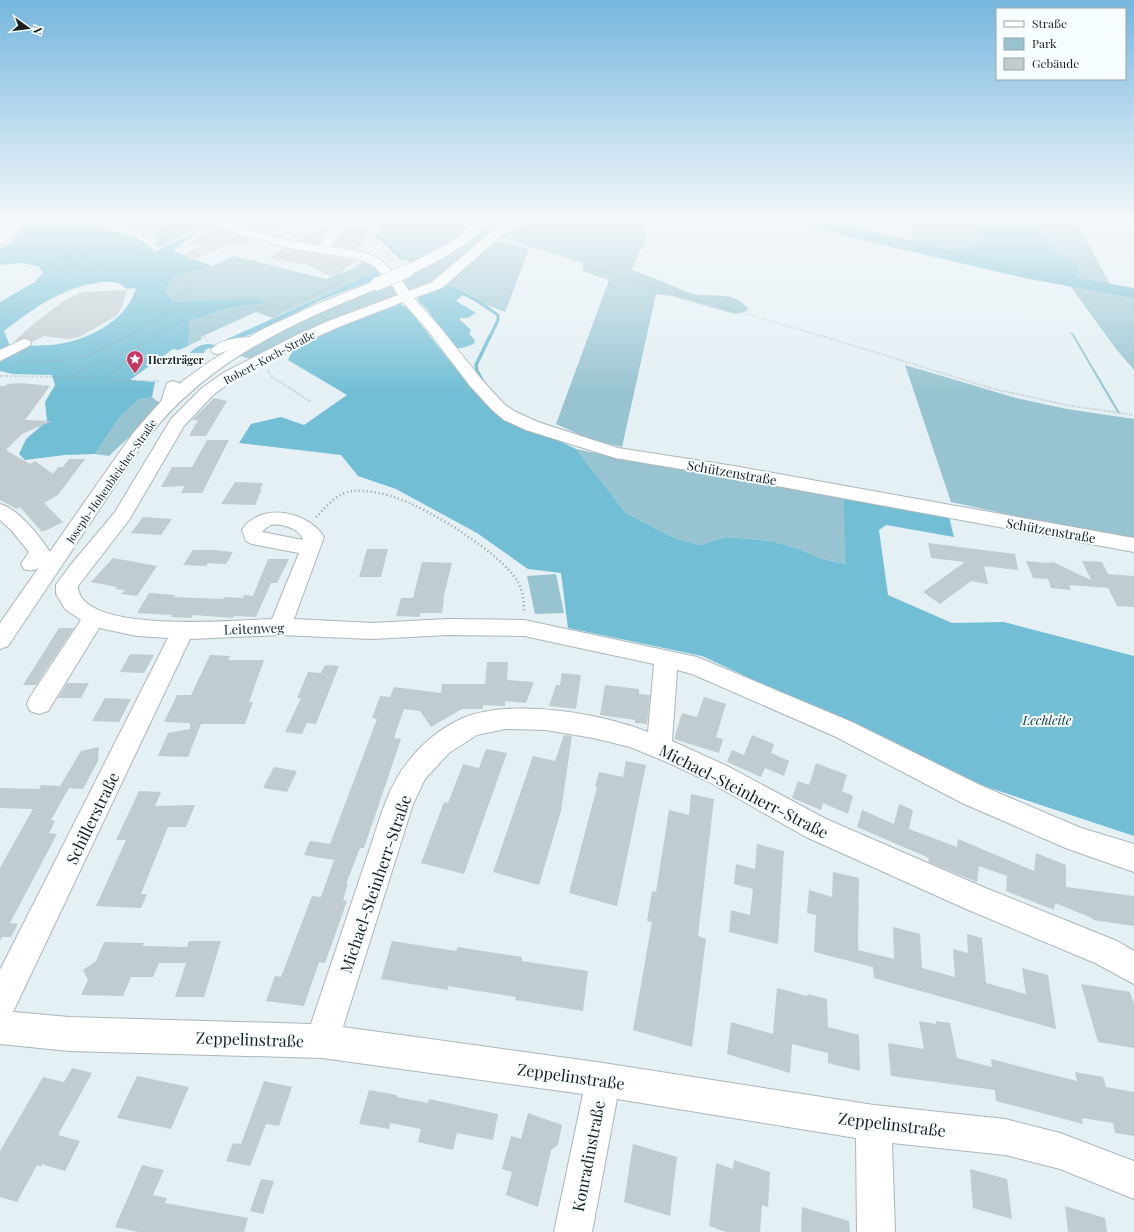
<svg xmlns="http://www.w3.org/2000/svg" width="1134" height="1232" viewBox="0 0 1134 1232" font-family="'Playfair Display',serif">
	<rect width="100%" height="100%" fill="#e4f0f4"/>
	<path fill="#98c4d1" d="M182 219 200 226 163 246 155 247 157 236 148 232Z
		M384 219H478L451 243 416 264 402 259 388 244 377 236Z
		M491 219H509L501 223 430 285C411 292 412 292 397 280 431 266 467 248 491 219Z
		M530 219H647L640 230 646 234 644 246 639 252 632 270C652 276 670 286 690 293 705 298 724 292 738 300 742 302 745 306 748 308L747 311 735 314 672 296 656 294 622 447 589 439 556 424 609 280 583 271V263L517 242 502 238 501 233Z
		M796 219H824V222L912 240 909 219H1007L1008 224 994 221C985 227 978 232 979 244L967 249H951L979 258 1009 265 1066 256C1045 245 1043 240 1034 219H1075L1111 286 1134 290V370L1116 349 1071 287 1015 272 996 270 969 261 862 237Z
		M493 241 510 243 529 249 505 312 479 302 444 285Z
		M234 256 326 279 352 269 364 261 381 271 373 273 272 318 256 312 201 337 202 339 188 346 190 321 225 309 266 303 258 298 174 302 165 290 174 277 212 266Z
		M392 284 400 296 251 359 240 356C288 325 339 304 392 284Z
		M1070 332 1073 333 1120 413 1117 412Z
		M905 365 1016 398 1067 409 1134 419V540L1084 531 951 502Z
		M152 397 161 404 134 436 128 438 109 456 95 454 119 418 138 400Z
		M576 449 634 461 843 494 847 564 822 559 799 549 772 541 726 537 700 545 674 538 626 513Z
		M556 574 564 613 535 614 527 576Z"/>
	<path fill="#72bfd5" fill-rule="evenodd" d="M17 219H89L98 226 137 238 156 251 200 230 173 251 212 266 174 277 165 290 174 302 258 298 267 303 225 309 190 321 188 346 179 350 173 349 130 380 155 382 152 397 138 400 119 418 95 454 65 455 25 460 19 454 26 439 47 421 45 402 55 385 52 375 13 374 0 371V302L35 282 43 273 38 266 20 263 0 265V248L10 244 23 228 30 225 31 222ZM58 245 65 249 62 251 75 260 70 268 57 256ZM102 282C111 282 120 281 126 289L136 288C127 322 83 343 50 345 37 346 24 345 10 346L4 331C36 307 60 288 102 282Z
		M1007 219H1034C1046 249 1053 248 1078 264L1079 273 1076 279 979 258 949 249H967L979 244V238L975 231 983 229 984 222 994 221 1008 224Z
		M381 271 385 276 321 300 261 330 215 349 210 348 205 350 204 353H190C194 347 206 342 214 345L373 273Z
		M444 285 464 294 456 301 476 313 468 318H460V320L471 330 469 334 475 340 474 344 462 348H453L427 309 418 301 419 297 434 291Z
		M400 304 404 306 410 311 469 385 492 409 576 449 626 513 674 538 700 545 726 537 772 541 799 549 822 559 846 564 843 494 948 513 954 537 886 525 879 530 888 595 952 623 1004 622 1134 656V836L981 785 702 656 568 628 561 573 528 569 477 533 396 489 358 476 341 455 239 443 251 424 281 417 304 425 347 395 288 360 295 345 339 325 393 305Z"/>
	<path fill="#6bb9ce" d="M58 245 65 249 63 251 76 260 73 262H79L81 265 77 268H70L57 256 46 253 42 247Z"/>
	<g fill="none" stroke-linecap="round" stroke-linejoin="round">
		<path stroke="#6bb9ce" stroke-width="3" d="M377 236 388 244 395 253
			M397 254 402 259
			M454 289 479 302 498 315V320L490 337"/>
		<path stroke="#6bb9ce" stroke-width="3.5" d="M483 382 477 371 476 365 490 336"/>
		<path fill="#6bb9ce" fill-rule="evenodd" d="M793 219H819L1029 269 1134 288V298L1029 279 853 238 795 222Z"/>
	</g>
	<path fill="#c0cccf" d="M107 219H175L176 221 142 233Z
		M178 219H203L204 222 235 234 252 239 242 244 236 242 190 261 186 254 203 244 191 243 208 232 177 221Z
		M224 219H253L297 220 267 233 243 228Z
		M325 225H331L318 244 299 241Z
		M346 226 369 227 361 238H368L355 249 333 246Z
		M285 248 293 250 356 261 339 274 331 277 308 265 269 258Z
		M127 290 122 307 116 316 79 337 67 339 44 336 32 342 29 339 24 338 12 343 38 320 64 301 81 292Z
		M22 383 50 386 25 420 52 421 22 434 6 450 30 464 35 461 53 474 58 467H63L69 459H85L58 495 44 503 63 522 45 531H41L20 507 17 509 0 500V386H6L7 384Z
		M214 398 227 401 206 436H189L198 420H192Z
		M207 440H229L202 493H181L185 486 161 487 172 467H192Z
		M235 482 263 483 260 489H262L261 491 255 505 221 504Z
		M143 517 172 519 161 535 131 533Z
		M928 543 1015 554 1018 570 984 566 988 584 971 581 940 604 923 592 965 562 931 558Z
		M367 549H388L381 577H359Z
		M193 550H215L233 552 226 564 208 563 206 566 183 565Z
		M113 558 157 566 137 596 121 594 125 590 115 589 117 587 91 582Z
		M268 559H289L277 583H271L256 617 234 616 233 618 193 615 191 618 171 617 172 615 137 613 149 593 175 595 174 597 223 599 224 597 243 598 244 595 253 596Z
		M1026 561 1047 563 1053 562 1091 580 1082 561 1102 562 1108 574 1134 576V607L1117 606 1108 588 1069 585 1071 590 1051 588 1048 579 1033 578Z
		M422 562 452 563 443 599H444L442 613H421L419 617 396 616 401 598H413Z
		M59 628H74L36 685H23Z
		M130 654 154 655 144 673 120 672Z
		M210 655 230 656 228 660H264L249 702H253L245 724H201L188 757 158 756 168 733 190 729V723L164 722 177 695H191Z
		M487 662H508L507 680 534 682 526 703 505 701V706L483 705V709H462L431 727 420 711 404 709 394 738 401 739 364 848H360L346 884H348L343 900 347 901 325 963 319 962 304 1006 266 1001 275 976 281 977 312 896 321 897 334 860 304 855 310 841 330 844 377 719 372 718 380 696 390 697 394 687 441 693 442 684H485Z
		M325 665 339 666 316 724 307 723 302 734 285 732 301 698H297L308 672 321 673Z
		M562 673 581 675 576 709 549 706 556 685H560Z
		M67 683H89L81 698H58Z
		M605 685 639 689V694L650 695 647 724 635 723V720L600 715Z
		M704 697 726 704 716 737 723 739 719 753 674 739 682 713 697 717Z
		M105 698 131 699 119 722 92 721Z
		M564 735 572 736 561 811 539 885 493 872 533 756 555 761Z
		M752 735 774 744 771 753 789 761 784 776 765 768 761 777 727 762 732 750 744 755Z
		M99 747 98 761 83 789 69 788 51 820 55 821 49 833 57 834 10 923 18 924 11 937H2L0 941V868L33 809 0 808V788L39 789 41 785 60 786 81 751Z
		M486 749 507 753 464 874 421 863 444 802 448 803 463 764 479 768Z
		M626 761 646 765 617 906 569 893 597 787H595L599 772 623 777Z
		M816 763 847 775 842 791 853 796 848 814 823 803 821 810 792 798 798 781 809 785Z
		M274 767 297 771 287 792 263 788Z
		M139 791 161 792 155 806 195 805 186 827H168L141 894H147L141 908 96 906 126 840H116Z
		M691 794 714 799 698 936 706 939 692 1047 633 1030 652 922 647 921 652 891 656 892 669 810 689 815Z
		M899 804 913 810 909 829 957 847 958 839 1034 871 1036 853 1066 865V887L1134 896V926L1093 920 1092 918 1055 903 1054 910 1006 891 1007 876 979 866 977 882 928 862 929 858 857 827 862 810 894 824Z
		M757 844 784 851 778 944 729 932 731 910 750 915 753 889 734 884 736 864 755 869Z
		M833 872 859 878 858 950 894 959 893 927 920 934 922 968 955 977 953 949 968 953 967 934 982 938 986 983 1026 994 1022 968 1048 975 1056 1029 874 978 873 967 814 952 816 915 807 913 809 890 832 897Z
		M189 941H221L204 997H175L186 963H159L153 977H131L123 996 81 995 88 980 83 970 96 961 104 942 144 943 143 946 187 947Z
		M392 941 456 951 458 947 522 957V961L588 971 583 1011 515 1000 516 997 448 986V990L381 979Z
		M1081 984 1130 992 1134 1004V1048L1098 1042Z
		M777 988 807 996 808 994 827 999 828 1027 859 1035 860 1071 828 1063V1053L792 1044 790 1073 727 1054 731 1022 773 1034Z
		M919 1021 936 1024V1021L950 1023 957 1058 992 1067 991 1059 1077 1081 1075 1072 1103 1077 1106 1087 1134 1092V1136L1115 1133 1113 1123 1082 1118 1083 1124 996 1101 995 1090 891 1076 888 1043 924 1049Z
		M72 1068 92 1073 58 1135 80 1141 65 1171 42 1164 41 1167 37 1165 17 1202 0 1197V1151L43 1077 64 1082Z
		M137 1076 189 1087 171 1129 117 1118Z
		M264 1081 292 1087 279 1126 266 1124 250 1166 226 1161 233 1143 241 1144Z
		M369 1090 397 1095V1097L428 1103 429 1099 498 1114 493 1140 457 1133 453 1150 418 1142 421 1129 390 1123 389 1129 359 1124Z
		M528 1113 562 1125 558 1145 551 1150 538 1207 506 1195 512 1172 502 1169 511 1136 521 1139Z
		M633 1144 677 1157 670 1216 624 1202Z
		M734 1160 770 1172 768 1207 762 1205 760 1232H726L709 1226 716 1163 733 1169Z
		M142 1165 164 1170 153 1195 167 1198 165 1203 248 1218 244 1232H139L115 1227Z
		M970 1169 1007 1179 1012 1219 973 1208Z
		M261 1179 274 1181 263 1214 250 1211Z
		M1065 1206 1105 1218 1107 1232H1068Z
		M802 1207 849 1221 850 1232H801Z"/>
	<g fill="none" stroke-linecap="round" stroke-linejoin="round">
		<g stroke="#abb6ba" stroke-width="2">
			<path id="minor" d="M3 219H14L20 228 11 239 0 245V235L8 228Z
				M204 219H220L243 229 293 241 319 246 337 219H348L330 247C350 250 374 251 388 267 391 270 394 272 395 276L400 277 409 291 432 282 496 228 513 219H529L505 233 494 242 442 288 414 298 439 326 482 380 504 404 516 412 538 422 618 448 734 466 1134 538V552L734 478 615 458 526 430 504 420 492 410 470 386 429 332 403 302 341 326 307 341 235 379 214 394 184 426 129 520 78 586C78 635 239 620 272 619L299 553 252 544 246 541 242 530C260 501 308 511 324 537L294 619 372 623 447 619 524 620 697 657 852 722 980 785 1081 828 1134 844V872L1068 849 962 803 834 736 692 674 677 670 672 741 727 766 826 819 983 887 1117 941 1134 951V984L1095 963 966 909 806 837 709 782 669 763 630 747 593 738 546 730 505 729 477 735 449 753 425 779 413 804 343 1027 603 1063 874 1105 1005 1119 1060 1133 1134 1161V1199L1060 1169 1005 1155 892 1143 895 1232H857L856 1138 617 1099 592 1232H554L583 1094 322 1058 69 1051 0 1044V970L168 638 137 636 99 628 48 711 39 714 30 711 27 704 30 697 81 620 65 609 56 594V585L69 567 115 512 171 419 202 388 223 373 297 335 331 320 398 295 389 280V279L384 278 374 266 358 259 293 249 235 233 205 221ZM271 525C282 523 300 529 303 540L262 532 266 528ZM280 635 372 639 447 635 524 636 654 664 648 732C600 713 512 698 463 718 442 727 421 744 407 763 385 791 377 830 365 863 347 917 329 970 311 1024L69 1017 13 1012 190 639Z
				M254 337 259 338 261 341 259 344 240 346 218 354 213 353 211 350C218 339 242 337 254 337Z
				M24 339 29 340 31 343 29 346 0 361V350Z
				M173 381 179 383 181 386 177 402 175 405 169 407 163 405 161 402 167 383Z
				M0 504C18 509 40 536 50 552 43 564 39 574 24 569L21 564 29 552 11 530 0 520Z"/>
		</g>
		<g stroke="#abb6ba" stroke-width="2">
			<path id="major" d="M478 219H490C471 245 440 260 412 274H402L401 271 402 268 454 240Z
				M377 280 382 281 384 284 382 287C288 324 198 365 139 450L8 646 0 649V623L133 433 162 400 184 380 209 362 261 330 317 304Z"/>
		</g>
		<path stroke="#949da0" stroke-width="1.5" stroke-dasharray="0.5 2" stroke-linecap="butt" d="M261 221 271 222 265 226
			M61 240 67 225 77 220C105 238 137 239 169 246
			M150 240 182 235
			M509 240 610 274 825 337
			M62 241 79 255 100 260V265
			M30 248 41 252 48 264 65 274C72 272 79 269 86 267 109 262 122 266 144 253
			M6 251H26L36 246 61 240 154 255 188 278V286L182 299 186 309 198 311 209 318
			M154 255 183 235 200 227
			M387 255 402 252
			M132 260 165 263
			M312 296 343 281 355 271 361 269
			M0 321C32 301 67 286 99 266
			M128 337 165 315 186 309
			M153 337 184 320 181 317 193 311
			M205 337 211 328 210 316 227 319 236 310 247 308 286 307 307 298"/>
		<path stroke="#949da0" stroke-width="2" stroke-dasharray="0.5 2" stroke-linecap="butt" d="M204 336 207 341
			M822 336 994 389 1066 405 1134 415
			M16 362 59 361 88 355 130 336
			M268 370 271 376 311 402
			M0 376 66 377 140 346 155 336
			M68 377 105 380 160 381
			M106 380 138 350 139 348 137 347"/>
		<path stroke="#949da0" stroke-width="2.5" stroke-dasharray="1 3" stroke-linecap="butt" d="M316 517C326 507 337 493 352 491 365 490 382 493 394 497 428 508 500 552 518 582 523 591 524 602 524 612"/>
		<use href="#minor" fill="#fff" fill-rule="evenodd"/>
		<use href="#major" fill="#fff" fill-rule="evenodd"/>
		<g stroke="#abb6ba" stroke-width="14" stroke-linecap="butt">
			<path id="major-bridge" d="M377 284 407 271"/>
		</g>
		<use href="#major-bridge" stroke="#fff" stroke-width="13"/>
	</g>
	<linearGradient id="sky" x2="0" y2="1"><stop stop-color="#76b6de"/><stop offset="0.56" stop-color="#f3f8fa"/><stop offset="1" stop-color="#f3f8fa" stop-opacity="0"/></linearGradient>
	<rect width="1134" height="392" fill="url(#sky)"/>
	<defs>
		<g id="sight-pin" transform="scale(0.9)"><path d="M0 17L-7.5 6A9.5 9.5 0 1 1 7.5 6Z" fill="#c73861" stroke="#f5fdff"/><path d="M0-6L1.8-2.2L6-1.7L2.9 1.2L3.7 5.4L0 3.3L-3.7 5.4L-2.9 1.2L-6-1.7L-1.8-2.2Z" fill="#fff"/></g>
	</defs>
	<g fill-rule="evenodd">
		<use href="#sight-pin" x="135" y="359"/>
	</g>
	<g text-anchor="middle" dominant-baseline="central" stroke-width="4" stroke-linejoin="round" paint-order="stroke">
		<g font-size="11" fill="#1a1e1f" stroke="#f5fdff">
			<text transform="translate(269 357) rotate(-28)">Robert-Koch-Straße</text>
			<text transform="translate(111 481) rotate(-55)">Joseph-Hohenbleicher-Straße</text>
		</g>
		<g font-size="11" font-weight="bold" fill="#1a1e1f" stroke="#f5fdff" text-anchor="start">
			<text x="148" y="359">Herzträger</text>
		</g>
		<g font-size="13" fill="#1a1e1f" stroke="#f5fdff">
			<text transform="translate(732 472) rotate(10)">Schützenstraße</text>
			<text transform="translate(1051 530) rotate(10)">Schützenstraße</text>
			<text transform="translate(254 628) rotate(-2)">Leitenweg</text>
		</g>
		<g font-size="13" font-style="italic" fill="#103640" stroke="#f5fdff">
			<text x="1047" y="719">Lechleite</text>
		</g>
		<g font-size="16" fill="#1a1e1f" stroke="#f5fdff">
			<text transform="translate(744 791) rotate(27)">Michael-Steinherr-Straße</text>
			<text transform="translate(92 818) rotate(-64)">Schillerstraße</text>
			<text transform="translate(375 884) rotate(-71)">Michael-Steinherr-Straße</text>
			<text transform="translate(250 1039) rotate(2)">Zeppelinstraße</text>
			<text transform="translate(571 1076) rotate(8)">Zeppelinstraße</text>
			<text transform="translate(892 1124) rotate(7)">Zeppelinstraße</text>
			<text transform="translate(588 1156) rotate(-79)">Konradinstraße</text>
		</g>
	</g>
	<rect x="996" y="8" width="130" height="72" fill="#f5fdff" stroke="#9da4a5"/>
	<rect x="1004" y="21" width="20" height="6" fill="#ffffff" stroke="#9da4a5"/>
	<text x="1032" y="28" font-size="12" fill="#1a1e1f">Straße</text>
	<rect x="1004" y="38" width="20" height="12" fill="#98c4d1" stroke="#9da4a5"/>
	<text x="1032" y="48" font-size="12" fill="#1a1e1f">Park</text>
	<rect x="1004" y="58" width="20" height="12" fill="#c0cccf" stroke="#9da4a5"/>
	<text x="1032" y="68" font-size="12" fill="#1a1e1f">Gebäude</text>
	<g transform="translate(28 28) rotate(104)" stroke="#f5fdff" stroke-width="3" paint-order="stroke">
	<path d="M0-3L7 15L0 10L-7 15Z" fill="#1a1e1f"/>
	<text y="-6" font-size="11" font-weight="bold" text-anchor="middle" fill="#1a1e1f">N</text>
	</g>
</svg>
